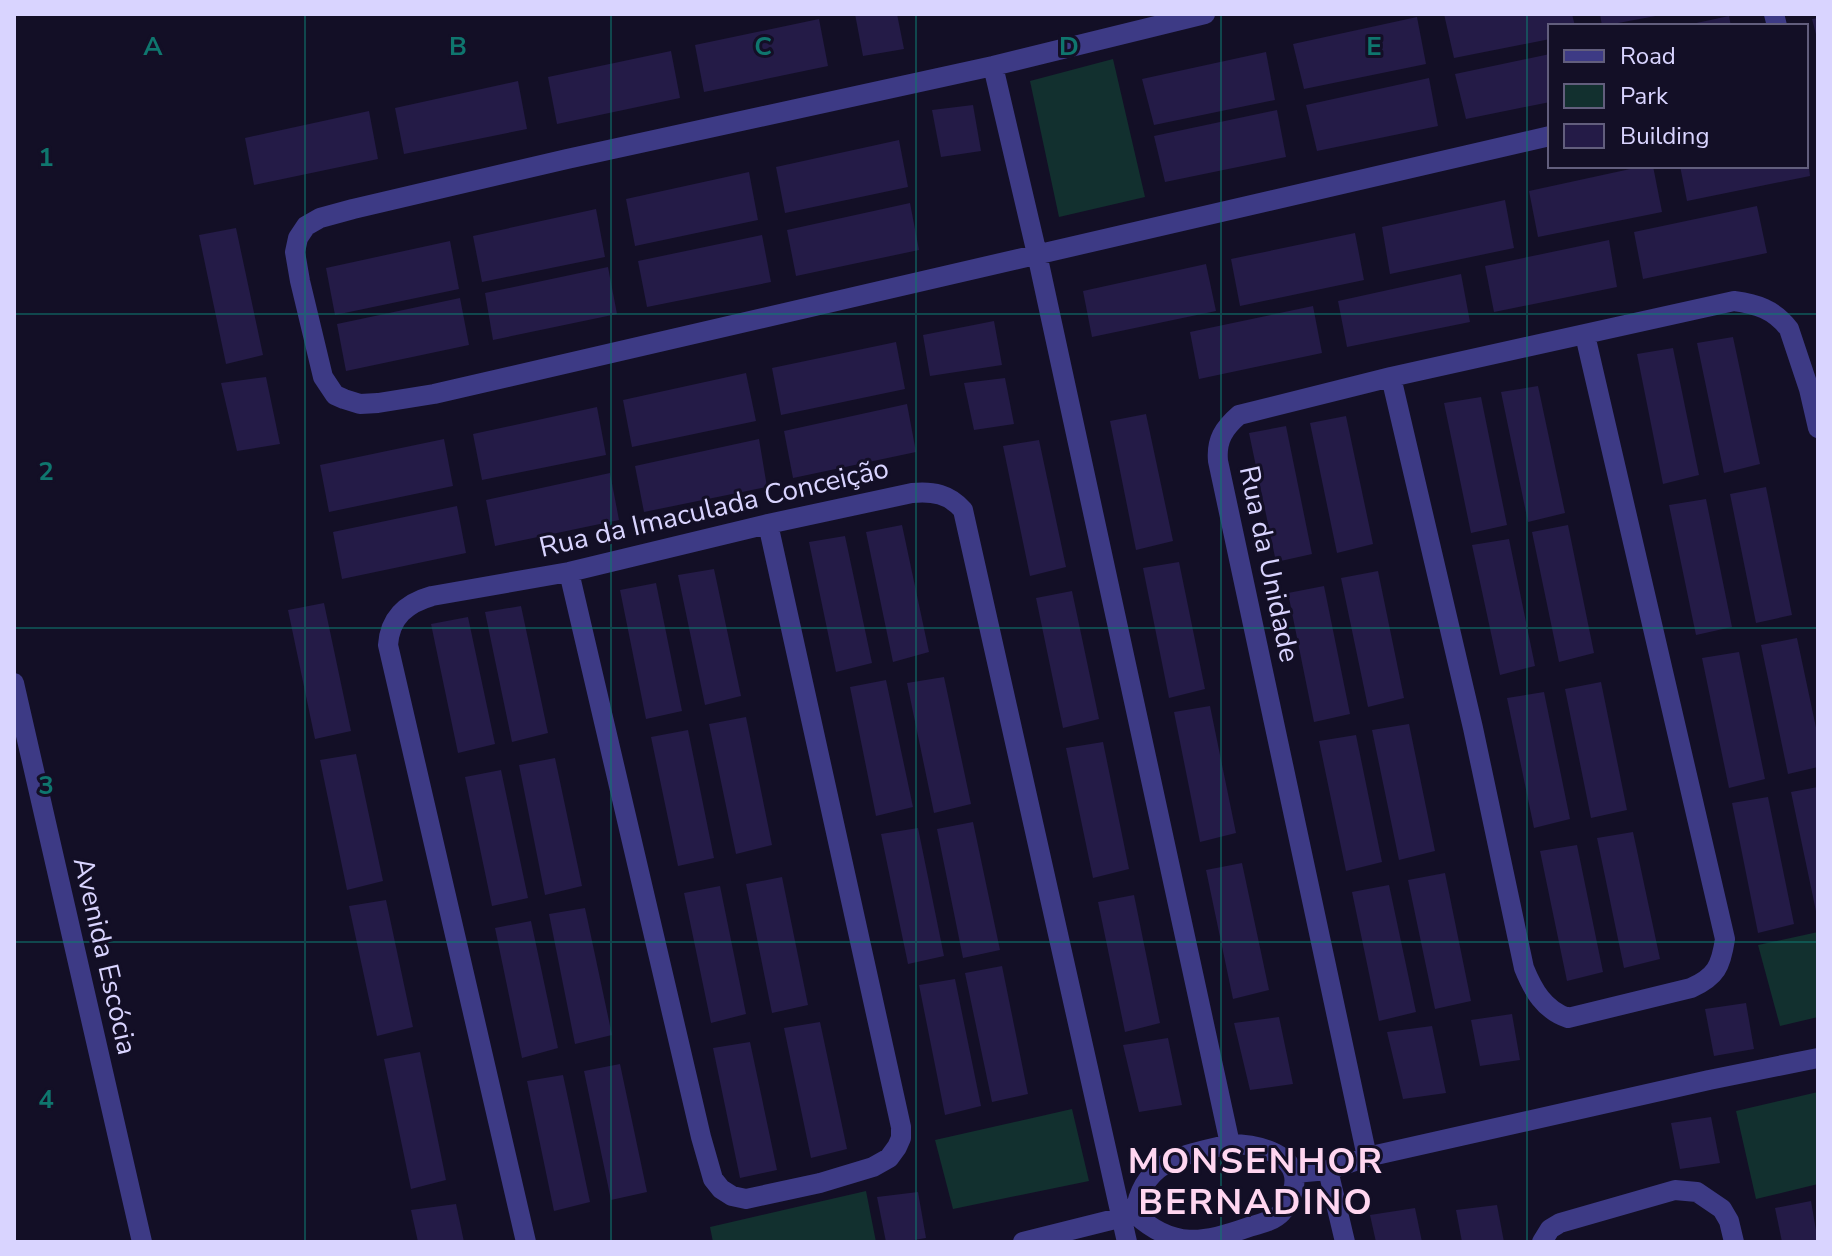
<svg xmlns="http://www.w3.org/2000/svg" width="1832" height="1256" viewBox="0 0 1832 1256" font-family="'Nunito Sans',sans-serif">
	<rect width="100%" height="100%" fill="#130f26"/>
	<path fill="#12302f" d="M1113 59 1145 197 1059 217 1030 81Z
		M1818 932V1017L1780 1026 1758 945Z
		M1818 1092V1184L1756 1199 1736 1111Z
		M1072 1109 1089 1181 953 1209 935 1140Z
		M866 1191 876 1242H713L710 1227Z"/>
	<path fill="#241b47" d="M855 14H897L904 49 863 56Z
		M1444 14H1572L1575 26H1550V39L1454 58Z
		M1600 14H1661V15L1602 26Z
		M1729 16 1731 26H1687V25Z
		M1417 17 1426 64 1304 89 1293 44Z
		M1818 18V38H1817L1812 19Z
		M819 19 828 66 704 92 695 45Z
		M671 51 680 98 557 124 548 77Z
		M1266 52 1275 100 1154 125 1142 79Z
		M1550 54V102L1466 119 1455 74Z
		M1429 78 1438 126 1317 151 1306 105Z
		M518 81 527 129 404 154 395 108Z
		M973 105 981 151 941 157 932 110Z
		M1277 110 1286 157 1165 182 1154 136Z
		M369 111 378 159 254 185 245 138Z
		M899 140 908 187 785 213 776 167Z
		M1806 160H1808L1810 176 1687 201 1680 166H1806Z
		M1644 166H1653L1662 212 1538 237 1529 191Z
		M749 172 758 220 635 246 626 199Z
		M1505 200 1514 248 1390 274 1382 227Z
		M910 203 919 250 796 276 787 230Z
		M1757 206 1767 253 1643 279 1634 232Z
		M596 209 605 257 482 282 473 236Z
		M236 228 263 355 226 364 199 235Z
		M1355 233 1364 280 1240 306 1231 259Z
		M762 235 771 282 647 307 638 261Z
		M1609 240 1617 287 1494 312 1485 266Z
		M450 241 459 289 335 315 326 268Z
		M1206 264 1216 311 1092 337 1083 291Z
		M608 267 617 314 493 340 485 293Z
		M1461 274 1470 322 1347 347 1338 301Z
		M460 298 469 345 346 371 337 324Z
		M1313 306 1322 353 1199 379 1190 332Z
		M994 321 1002 365 930 376 923 335Z
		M1733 337 1760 464 1724 473 1697 343Z
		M896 342 905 389 781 415 772 368Z
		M1673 348 1699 475 1663 484 1637 354Z
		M746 373 756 421 632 447 623 400Z
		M266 377 280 444 237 451 221 383Z
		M1005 378 1014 424 974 430 964 383Z
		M1538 386 1565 513 1528 522 1501 392Z
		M1481 397 1507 525 1471 533 1444 403Z
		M907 404 916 452 793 478 784 431Z
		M597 407 606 455 482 480 473 434Z
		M1146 414 1173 541 1136 550 1110 421Z
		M1346 416 1373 544 1337 553 1310 423Z
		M1286 426 1312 554 1276 562 1249 433Z
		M444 439 453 486 329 512 320 465Z
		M759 439 767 487 644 512 635 466Z
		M1039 440 1066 567 1030 576 1003 446Z
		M610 473 619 520 495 546 486 500Z
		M1766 487 1792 615 1756 623 1730 494Z
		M1706 499 1732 627 1696 635 1669 505Z
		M457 506 466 553 342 579 333 532Z
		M902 525 929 652 893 662 866 532Z
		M1568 525 1594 653 1559 662 1532 532Z
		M845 536 872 663 836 672 809 542Z
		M1509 539 1535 666 1500 675 1472 545Z
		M1179 562 1205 689 1169 698 1143 568Z
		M714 569 741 696 705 705 678 575Z
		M1378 571 1404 698 1368 707 1341 578Z
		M656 583 682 711 646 719 620 590Z
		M1324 586 1350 714 1314 722 1288 593Z
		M1072 591 1099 719 1063 728 1036 598Z
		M324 603 351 731 315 739 288 610Z
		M521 606 548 733 512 742 485 612Z
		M468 617 495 744 458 753 431 624Z
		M1797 638 1818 737V767L1788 774 1761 645Z
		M1739 652 1765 779 1729 788 1702 658Z
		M944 677 971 804 934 813 907 683Z
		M886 680 913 807 876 816 850 687Z
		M1601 682 1627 810 1591 818 1565 689Z
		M1544 692 1570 819 1534 828 1507 698Z
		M1210 706 1236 833 1200 842 1174 712Z
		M746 717 772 845 736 854 709 724Z
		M1409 724 1435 851 1399 860 1372 730Z
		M688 730 714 858 678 866 651 737Z
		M1356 735 1382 862 1346 871 1319 741Z
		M1103 742 1129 869 1093 878 1066 748Z
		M356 754 383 881 347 890 320 760Z
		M555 758 582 886 545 895 519 765Z
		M501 770 528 898 492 906 465 777Z
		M1818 787V916H1817L1791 792Z
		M1768 797 1794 924 1758 933 1732 803Z
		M973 822 1000 950 963 958 937 829Z
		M918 828 944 956 908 964 881 834Z
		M1633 832 1660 959 1624 968 1597 838Z
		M1577 845 1603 972 1567 981 1540 851Z
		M1242 863 1269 990 1233 999 1206 870Z
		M1445 873 1471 1001 1435 1009 1408 880Z
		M782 877 808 1005 772 1013 746 884Z
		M1389 885 1416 1012 1379 1021 1352 892Z
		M720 886 746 1014 711 1023 684 893Z
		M1134 895 1160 1023 1125 1032 1098 902Z
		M386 900 413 1027 377 1036 349 906Z
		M585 908 612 1035 575 1044 549 914Z
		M531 921 558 1048 522 1058 495 928Z
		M1002 966 1028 1094 992 1102 965 973Z
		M955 979 981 1106 945 1115 919 985Z
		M1746 1003 1754 1049 1714 1056 1705 1009Z
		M1512 1014 1520 1060 1480 1066 1471 1020Z
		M1279 1017 1293 1084 1250 1090 1234 1023Z
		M820 1022 847 1149 811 1158 784 1028Z
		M1432 1026 1446 1093 1403 1099 1387 1032Z
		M1168 1038 1182 1105 1139 1112 1123 1045Z
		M750 1042 777 1170 740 1178 713 1048Z
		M420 1052 446 1180 411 1189 384 1059Z
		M620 1064 647 1192 611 1200 584 1071Z
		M563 1075 590 1202 554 1211 527 1081Z
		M1711 1117 1720 1163 1680 1169 1671 1123Z
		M918 1192 926 1238 902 1242H886L877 1197Z
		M1811 1201 1818 1242H1782L1775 1208Z
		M456 1204 464 1242H418L411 1210Z
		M1497 1205 1504 1242H1462L1456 1210Z
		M1415 1208 1422 1242H1376L1370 1215Z"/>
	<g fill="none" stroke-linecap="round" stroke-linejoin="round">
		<path stroke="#3d3a85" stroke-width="20" d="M1205 14 993 66 567 159 353 209 320 218 306 226 298 238 295 252 300 281 323 377 335 395 344 399 360 404 378 403 434 394 1550 136
			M1774 14 1777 26
			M993 66 1037 254 1230 1144
			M1391 377 1473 728 1524 968C1533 990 1544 1010 1568 1018L1691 988C1716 977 1721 966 1725 939L1585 335
			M569 572 701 1137 713 1179 721 1189 732 1196 746 1199 820 1183 873 1167 889 1158 897 1147 901 1138V1127L768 524
			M14 683 142 1242
			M1230 1144C1256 1144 1304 1154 1293 1190 1291 1198 1288 1206 1282 1212 1274 1221 1260 1224 1249 1227 1203 1243 1173 1249 1135 1214 1142 1159 1185 1155 1230 1144Z
			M1367 1157 1218 461C1216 440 1224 428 1239 415L1391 377 1734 301C1756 304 1774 309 1789 329L1809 389 1818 428
			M1328 1170 1345 1242
			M1295 1173 1328 1170 1367 1157 1709 1080 1818 1058
			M526 1242 388 645C390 617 407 603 432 596L569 572 768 524 912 493C933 491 949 494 963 510L1127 1242
			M1023 1242 1131 1215
			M1542 1242 1550 1229 1560 1223 1675 1190 1697 1192 1722 1209 1729 1221 1734 1242"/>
	</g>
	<path fill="none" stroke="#0f766e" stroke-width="2" stroke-opacity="0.55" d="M305 14V1242M611 14V1242M916 14V1242M1221 14V1242M1527 14V1242M14 314H1818M14 628H1818M14 942H1818"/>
	<g text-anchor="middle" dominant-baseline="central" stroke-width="6" stroke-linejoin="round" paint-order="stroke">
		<g font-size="28" fill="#d9d4ff" stroke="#130f26">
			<text transform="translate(714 508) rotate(-13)">Rua da Imaculada Conceição</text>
			<text transform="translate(1269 564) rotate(78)">Rua da Unidade</text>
			<text transform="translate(105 956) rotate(77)">Avenida Escócia</text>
		</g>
		<g font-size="36" font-weight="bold" letter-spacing="2" fill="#ffd6f0" stroke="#130f26">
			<text x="1256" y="1161">MONSENHOR<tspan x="1256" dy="41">BERNADINO</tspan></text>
		</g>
	</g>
	<g font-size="26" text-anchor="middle" font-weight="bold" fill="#0f766e" stroke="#130f26" stroke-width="6" stroke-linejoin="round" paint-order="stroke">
		<text x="153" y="55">A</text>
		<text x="458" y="55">B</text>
		<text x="763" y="55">C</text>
		<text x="1069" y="55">D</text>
		<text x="1374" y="55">E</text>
		<text x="46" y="166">1</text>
		<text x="46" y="480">2</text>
		<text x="46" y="794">3</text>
		<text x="46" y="1108">4</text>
	</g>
	<rect width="1832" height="1256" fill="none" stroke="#d9d4ff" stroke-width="32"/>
	<rect x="1548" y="24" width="260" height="144" fill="#130f26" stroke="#625e7d" stroke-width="2"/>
	<rect x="1564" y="50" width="40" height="12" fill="#3d3a85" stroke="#625e7d" stroke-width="2"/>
	<text x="1620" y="64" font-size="24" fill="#d9d4ff">Road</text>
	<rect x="1564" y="84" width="40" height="24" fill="#12302f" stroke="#625e7d" stroke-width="2"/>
	<text x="1620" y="104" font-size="24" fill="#d9d4ff">Park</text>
	<rect x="1564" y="124" width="40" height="24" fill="#241b47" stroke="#625e7d" stroke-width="2"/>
	<text x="1620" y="144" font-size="24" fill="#d9d4ff">Building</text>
</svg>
